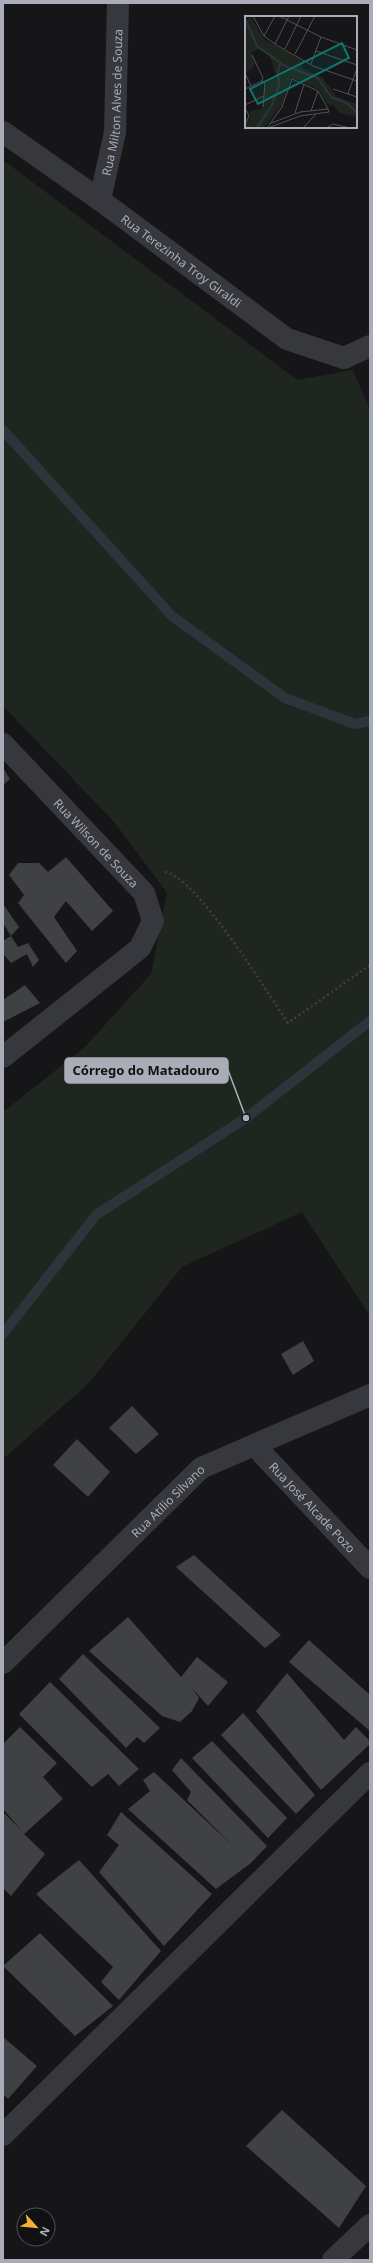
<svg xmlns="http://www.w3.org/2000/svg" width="373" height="2263" viewBox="0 0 373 2263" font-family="'Noto Sans',sans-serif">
	<rect width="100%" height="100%" fill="#161618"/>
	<path fill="#1e261f" d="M3 160 297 380 353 370 370 410V1316L302 1212 182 1267 88 1384 3 1459V1112L86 1046 151 974 167 893 115 823 3 706Z"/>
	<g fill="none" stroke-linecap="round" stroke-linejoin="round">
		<path stroke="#2c353c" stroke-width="10" d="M3 430 172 616 285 698 355 724 370 721
			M3 1334 96 1215 246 1118 370 1021"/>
	</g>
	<path fill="#404145" d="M3 768 10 779 3 785Z
		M66 857 113 911 92 931 66 901 54 917 77 951 66 963 18 903 24 895 9 875 18 863H39L48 872Z
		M3 904 19 927 11 936 3 923Z
		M11 936 18 947 28 943 39 960 33 967 27 954 11 963 3 954V941Z
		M25 985 40 1003 3 1022V1000Z
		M303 1341 314 1361 293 1375 281 1354Z
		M132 1406 159 1434 136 1454 109 1428Z
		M77 1439 110 1472 88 1497 53 1465Z
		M194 1555 281 1635 265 1648 176 1567Z
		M128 1617 181 1677 197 1657 228 1682 208 1706 192 1688 199 1698 192 1711 180 1722 162 1716 89 1651Z
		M309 1640 370 1695V1731L289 1662Z
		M83 1654 160 1728 144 1743 137 1737 126 1748 59 1679Z
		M287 1673 344 1740 356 1727 370 1741V1744L321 1790 256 1711Z
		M50 1682 139 1769 119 1786 108 1774 92 1787 19 1714Z
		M243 1713 315 1795 296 1814 221 1735Z
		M20 1727 57 1763 43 1777 63 1799 24 1834 45 1854 11 1896 3 1888V1812L22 1831 3 1809V1744Z
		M212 1741 287 1818 268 1838 192 1758Z
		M181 1758 267 1846 251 1863 216 1889 128 1809 150 1791 143 1780 154 1772 233 1846 187 1800 191 1792 172 1770Z
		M121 1812 212 1894 164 1946 99 1872 119 1845 107 1835Z
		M79 1860 161 1951 119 2000 101 1982 113 1967 36 1894Z
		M40 1933 113 2006 75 2036 3 1966Z
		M3 2037 37 2066 8 2099 3 2094Z
		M282 2110 366 2186 339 2228 246 2146Z"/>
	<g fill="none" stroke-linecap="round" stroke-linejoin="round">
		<path stroke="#3d3f44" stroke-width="2.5" stroke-dasharray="2 3" stroke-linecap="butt" d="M165 872C196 876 268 994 288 1023L370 965"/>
		<g stroke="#37383d" stroke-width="22">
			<path id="s1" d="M3 132 100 200 287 339 344 358 370 346"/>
			<path id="s2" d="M100 200 115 132 118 3"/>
			<path id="s3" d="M3 744 144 893 153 921 140 948 3 1057"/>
			<path id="s4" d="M255 1446 370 1568"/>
			<path id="s5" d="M3 1663 201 1468 370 1395"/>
			<path d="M3 2135 370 1773"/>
			<path d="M333 2260 370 2225"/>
		</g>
	</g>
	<g text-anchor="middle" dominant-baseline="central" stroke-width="4" stroke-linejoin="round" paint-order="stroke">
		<g font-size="12" fill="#a8adb8" stroke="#111113">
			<text stroke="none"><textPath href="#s2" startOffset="99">Rua Milton Alves de Souza</textPath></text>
			<text stroke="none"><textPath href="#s1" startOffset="220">Rua Terezinha Troy Giraldi</textPath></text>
			<text stroke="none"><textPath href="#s3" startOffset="136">Rua Wilson de Souza</textPath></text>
			<text stroke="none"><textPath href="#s5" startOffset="231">Rua Atílio Silvano</textPath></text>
			<text stroke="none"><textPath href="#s4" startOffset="84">Rua José Alcade Pozo</textPath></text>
		</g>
	</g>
	<g transform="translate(245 16)">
		<rect width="112" height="112" fill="#161618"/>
		<path d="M6 1 19 23 59 46 56 51 78 62 92 81 112 88V101L94 97 88 89 82 88 74 74 49 62 46 63 37 88 23 107 18 112H0L6 101 3 96 18 92 21 67 31 59 25 40 13 33 6 37 10 48 6 54 1 56 0 54V4Z" fill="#1e261f"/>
		<path fill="none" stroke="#2c353c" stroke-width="2" d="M1 5 12 30 40 50 73 62 86 81 102 87 112 97M12 112 27 89 34 69 33 55 35 48"/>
		<path fill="none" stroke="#505258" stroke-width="1" d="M8 0 19 20 33 30 68 50 112 65M34 0 76 21 112 34M19 20 30 0M30 28 44 0M40 33 56 0M71 35 112 49M50 38 70 0M7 39 18 62 17 65 20 67 18 91M66 48 76 21M0 57 6 70M0 73 17 65M88 73 112 81M103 78 112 52M0 89 19 80M0 92 4 100 0 110M66 95 73 75M50 97 59 68M24 108 55 96 83 93M22 112 37 91 47 63 73 75 83 93 84 96 55 100 23 112M58 112 71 98M81 112 88 108 105 112"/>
		<path fill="#0f766e" fill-opacity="0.15" stroke="#0f766e" stroke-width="2" d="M97 27 104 42 13 88 5 73Z"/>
		<rect width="112" height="112" fill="none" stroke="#a8adb8" stroke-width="2"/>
	</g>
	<path fill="none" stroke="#a8adb8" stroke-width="1.5" d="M246 1118L228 1070"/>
	<circle fill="#a8adb8" stroke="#111113" stroke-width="1.5" cx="246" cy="1118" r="4"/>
	<rect fill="#a8adb8" stroke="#a8adb8" stroke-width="1.5" x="65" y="1058" width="163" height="25" rx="4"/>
	<g font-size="13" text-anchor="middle" font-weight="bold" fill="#111">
		<text x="146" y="1075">Córrego do Matadouro</text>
	</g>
	<rect width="373" height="2263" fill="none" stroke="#a8adb8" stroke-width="8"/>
	<g transform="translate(36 2227) rotate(117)"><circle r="19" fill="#111113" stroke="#4d4f55"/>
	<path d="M0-3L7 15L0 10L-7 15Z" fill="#f2b134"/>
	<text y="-6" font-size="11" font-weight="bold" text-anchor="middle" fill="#a8adb8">N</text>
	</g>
</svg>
